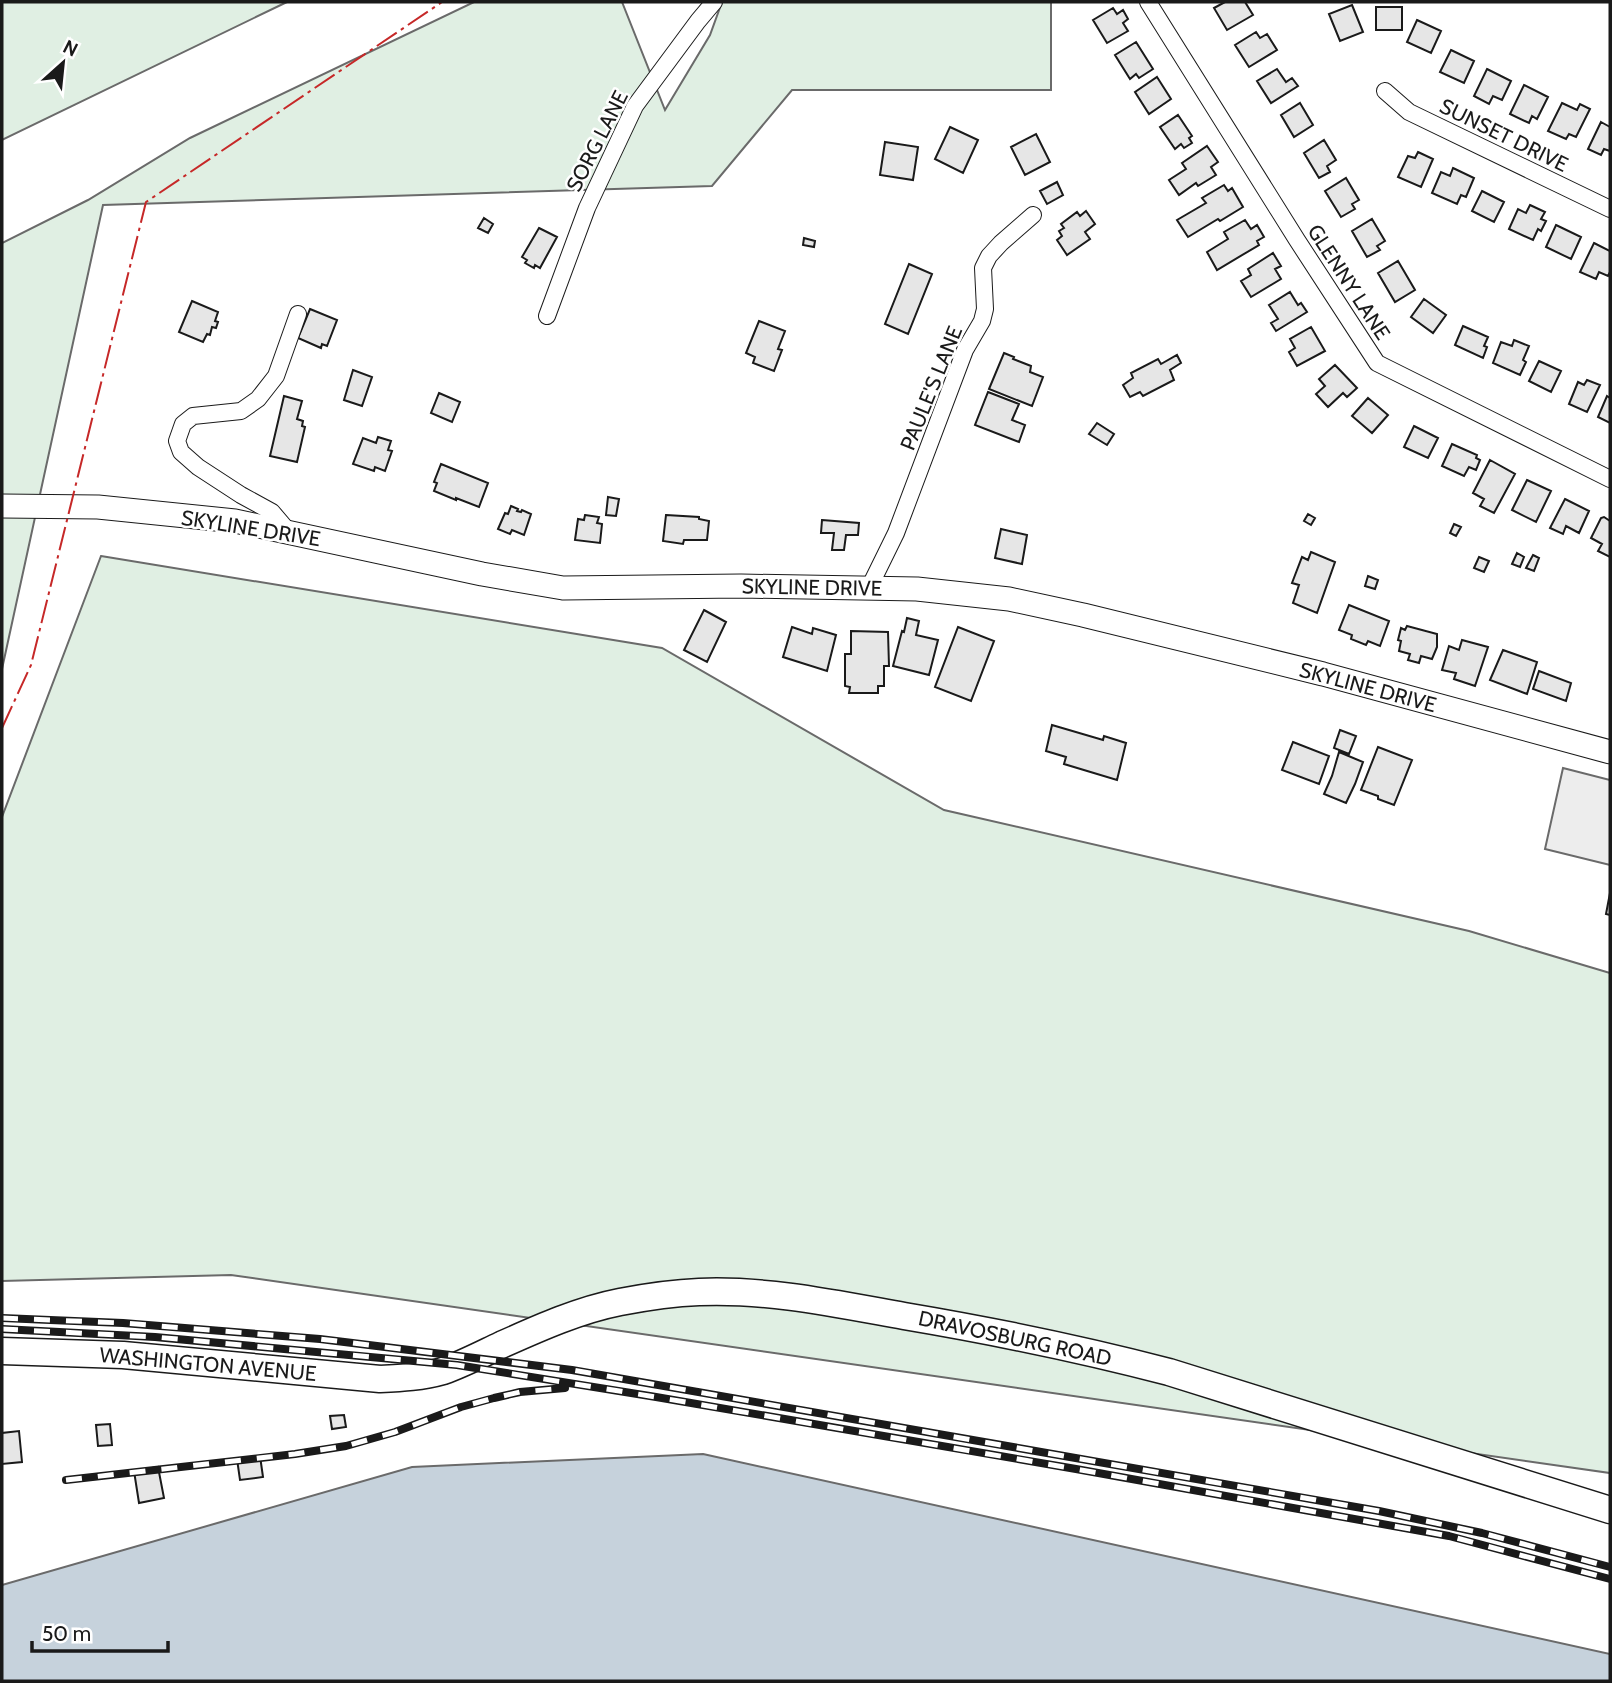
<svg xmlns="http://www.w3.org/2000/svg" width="1612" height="1683" viewBox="0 0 1612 1683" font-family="Cabin,sans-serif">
	<rect width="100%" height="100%" fill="#fff"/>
	<path fill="#e0efe3" stroke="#6a6a6a" stroke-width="2" d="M2 2H287L2 140Z
		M474 2H622L665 110 710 35 722 2H1051V90H792L712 186 103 205 2 669V243L88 200 190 138Z
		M101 556 662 648 944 810 1469 931 1610 973V1473L231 1275 2 1281V817Z"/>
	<path fill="#ededed" stroke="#6a6a6a" stroke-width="2" d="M1563 768 1610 780V865L1545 849Z"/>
	<path fill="#c6d2dc" stroke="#6a6a6a" stroke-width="2" d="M703 1454 1610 1654V1681H2V1585L412 1467Z"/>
	<path fill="#e6e6e6" stroke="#1a1a1a" stroke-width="2" d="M1225 2H1245L1253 15 1227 30 1214 8Z
		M1352 5 1363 32 1340 41 1329 14Z
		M1376 7H1402V30H1376Z
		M1113 8 1117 14 1123 10 1128 19 1123 23 1128 31 1107 43 1093 20Z
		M1417 20 1441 31 1431 53 1407 42Z
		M1256 32 1260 38 1267 34 1277 50 1249 67 1235 45Z
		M1136 42 1153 69 1139 78 1136 74 1130 79 1115 55Z
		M1451 50 1474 61 1464 83 1440 72Z
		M1277 69 1286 82 1292 78 1298 86 1271 103 1257 81Z
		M1487 69 1511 81 1502 100 1493 96 1489 104 1474 96Z
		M1157 77 1171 99 1149 114 1135 92Z
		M1524 85 1548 97 1537 119 1532 116 1529 123 1510 114Z
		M1300 103 1313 125 1294 137 1281 115Z
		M1562 103 1577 110 1580 104 1590 109 1576 137 1569 134 1566 139 1548 131Z
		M1178 115 1192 136 1189 138 1192 143 1184 148 1181 144 1175 149 1160 127Z
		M1601 122 1610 127V151L1604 149 1601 155 1588 149Z
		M950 127 978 140 963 173 935 159Z
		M1036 134 1050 162 1025 175 1011 147Z
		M1324 140 1336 160 1327 166 1330 172 1319 178 1304 153Z
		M885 142 918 147 913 180 880 175Z
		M1207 146 1218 162 1211 167 1216 175 1198 186 1196 183 1179 195 1169 180 1186 169 1182 163Z
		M1418 152 1433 159 1421 187 1398 177 1408 156 1415 158Z
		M1453 168 1474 178 1466 197 1461 195 1457 204 1432 193 1441 172 1450 176Z
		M1346 178 1359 200 1352 204 1355 209 1341 217 1325 191Z
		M1057 182 1063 195 1047 204 1040 191Z
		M1224 185 1228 191 1232 188 1243 207 1220 221 1218 219 1188 237 1177 220 1206 203 1202 198Z
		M1482 191 1504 202 1494 222 1472 211Z
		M1530 205 1545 212 1541 219 1546 221 1541 231 1538 229 1533 240 1509 229 1518 209 1526 213Z
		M1086 211 1095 224 1085 232 1090 239 1067 255 1057 240 1062 236 1059 231 1064 228 1061 224 1077 212 1080 216Z
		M484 218 493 224 488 233 478 228Z
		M1372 219 1385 241 1377 246 1380 250 1367 257 1352 231Z
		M1245 220 1251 229 1257 225 1264 237 1257 241 1259 245 1217 270 1207 252 1228 239 1224 232Z
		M1556 225 1581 237 1571 259 1546 247Z
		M539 228 557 237 540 268 535 265 534 268 525 263 527 260 522 257Z
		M804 238 815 241 814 247 803 245Z
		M1594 243 1610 251V272L1608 276 1599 272 1596 279 1580 272Z
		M1273 253 1281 266 1275 269 1281 279 1251 297 1241 281 1251 275 1248 269Z
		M1398 261 1415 290 1395 302 1378 273Z
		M909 264 932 274 908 334 885 324Z
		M1290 292 1298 305 1301 303 1307 312 1276 331 1271 323 1278 319 1269 305Z
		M1424 299 1446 315 1433 333 1411 317Z
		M192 301 218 312 215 321 218 322 216 328 212 327 210 335 207 334 203 342 179 332Z
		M310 309 337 320 327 346 322 344 321 348 298 338Z
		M759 321 785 331 778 349 782 350 774 371 753 363 755 357 746 353Z
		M1463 326 1488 337 1484 346 1487 347 1483 358 1455 345Z
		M1311 327 1325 351 1297 366 1289 352 1295 348 1290 339Z
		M1514 340 1529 346 1523 360 1526 362 1520 375 1493 363 1501 342 1512 346Z
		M1004 353 1014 357 1013 359 1031 366 1030 372 1043 377 1032 406 989 389Z
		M1177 355 1181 363 1170 370 1174 380 1143 396 1140 392 1130 397 1123 385 1133 378 1131 373 1158 359 1161 364Z
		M1539 361 1561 371 1551 392 1529 381Z
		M1335 365 1357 388 1347 397 1343 393 1328 407 1316 394 1325 386 1319 379Z
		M353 370 372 377 362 406 344 400Z
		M1587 380 1600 385 1587 412 1569 404 1578 382 1584 385Z
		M988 392 1019 404 1012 420 1025 425 1019 442 975 425Z
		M439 393 460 402 452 422 431 413Z
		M284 396 302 401 297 419 303 421 302 426 305 427 297 462 270 456Z
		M1607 396 1610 398V423L1598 417Z
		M1368 398 1388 415 1372 433 1352 416Z
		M1097 423 1114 434 1107 445 1089 434Z
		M1414 426 1438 438 1428 458 1404 447Z
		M378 437 391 441 388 450 392 451 385 471 375 467 374 471 353 464 363 438 376 443Z
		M1452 444 1477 455 1476 458 1480 460 1476 470 1469 467 1464 476 1442 466Z
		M1490 460 1515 474 1494 513 1480 506 1484 499 1473 493Z
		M441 464 488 483 479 507 456 498V500L434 491 437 483 434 482Z
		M1527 480 1551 491 1536 522 1512 510Z
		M608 497 619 499 616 516 606 515Z
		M1565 499 1589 511 1579 533 1566 526 1563 534 1550 528Z
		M511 506 518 509 517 511 521 512 522 510 531 514 524 535 512 530 510 534 498 529 505 513 508 514Z
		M1308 514 1315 518 1311 525 1304 521Z
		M585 515 599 517 597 523 602 524 600 543 575 540 578 519 584 520Z
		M666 515 699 517V519L709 521 707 540H684L683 544 663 541Z
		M1604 517 1610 521V557L1598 551 1602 544 1591 538 1601 518Z
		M822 520 859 523 858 535H846L844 550H832L834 533H821Z
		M1454 524 1461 527 1456 536 1450 533Z
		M1001 529 1027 535 1022 564 995 558Z
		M1311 552 1335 562 1317 613 1293 603 1299 585 1292 583 1302 557 1308 560Z
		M1517 553 1524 557 1520 567 1512 564Z
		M1533 555 1539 558 1534 571 1526 568Z
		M1479 557 1489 561 1484 572 1474 568Z
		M1368 576 1378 580 1375 589 1365 586Z
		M1349 605 1389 621 1380 646 1368 641 1366 645 1351 639 1352 635 1339 630Z
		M704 610 726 622 707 662 684 650Z
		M907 618 919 621 916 635 938 640 929 675 893 666 902 631 904 632Z
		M1407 626 1437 634V647L1432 659 1421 656 1419 663 1408 660 1410 654 1399 651 1401 641 1398 640 1401 628 1405 630Z
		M792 627 812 634 813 628 836 635 827 671 783 657Z
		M958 627 994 641 971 701 935 687Z
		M851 631 888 632 889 666H884V686H878V693H849L850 687 845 686V654H851Z
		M1462 640 1488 647 1475 686 1454 679 1456 673 1442 670 1449 646 1459 650Z
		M1503 650 1537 662 1527 694 1490 680Z
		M1539 671 1571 683 1566 701 1533 689Z
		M1052 725 1103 740 1104 736 1126 743 1117 780 1064 764 1066 757 1046 751Z
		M1340 730 1356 736 1349 754 1334 748Z
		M1293 742 1329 756 1319 784 1282 770Z
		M1378 747 1412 760 1394 805 1378 799V796L1361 790Z
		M1339 752 1363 762 1355 784 1346 803 1324 794 1332 776Z
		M1610 893V915L1606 914Z
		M344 1415 346 1427 332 1429 330 1416Z
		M110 1424 112 1445 98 1446 96 1425Z
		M19 1431 22 1462 2 1464V1433Z
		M260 1456 263 1477 240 1480 237 1459Z
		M158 1467 164 1498 139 1503 134 1471Z"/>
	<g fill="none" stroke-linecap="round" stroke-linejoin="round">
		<g stroke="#1a1a1a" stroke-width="18">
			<path id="street" d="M1148 2 1297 240 1377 363 1610 479
				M1385 91 1409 112 1610 209
				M547 316 587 208 635 106 698 21 714 2
				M289 532 272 512 241 495 198 467 181 452 177 441 183 424 193 416 241 411 258 399 276 376 298 314
				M869 588 896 533 965 350 982 321 985 309 983 268 989 256 1001 243 1033 215"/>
		</g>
		<g stroke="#1a1a1a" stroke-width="25">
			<path id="secondary" d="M2 506 98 507 235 521 482 574 563 588 741 586 917 589 1009 599 1083 615 1323 674 1610 752"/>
		</g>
		<g stroke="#1a1a1a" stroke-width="29">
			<path id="primary" d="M2 1351 123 1355 380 1379C402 1378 422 1377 443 1371 463 1364 482 1354 501 1345 539 1328 579 1310 620 1302 646 1297 673 1293 699 1292 768 1289 837 1304 904 1316 993 1331 1081 1349 1169 1372L1610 1510"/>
		</g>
		<use href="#street" stroke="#fff" stroke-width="16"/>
		<use href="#secondary" stroke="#fff" stroke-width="23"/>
		<use href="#primary" stroke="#fff" stroke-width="26"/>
		<g stroke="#1a1a1a" stroke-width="8">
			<path id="rail" d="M2 1318 123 1323 320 1339 572 1370 1379 1511 1482 1533 1610 1567
				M2 1329 155 1337 457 1365 656 1397 1076 1469 1449 1536 1610 1579
				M66 1480 295 1454 346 1446 395 1432 461 1407 494 1398 520 1392 565 1388"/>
		</g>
		<use href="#rail" stroke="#fff" stroke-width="5" stroke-dasharray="16" stroke-linecap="butt"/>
		<path stroke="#c62828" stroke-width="2" stroke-dasharray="24 5 3.5 5" stroke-linecap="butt" d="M2 728 31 665 146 202 442 2"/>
	</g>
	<g text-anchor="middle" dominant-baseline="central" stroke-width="5" stroke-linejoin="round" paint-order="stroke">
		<g font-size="21" fill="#1a1a1a" stroke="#fff">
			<text transform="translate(1504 135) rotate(26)">SUNSET DRIVE</text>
			<text transform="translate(597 141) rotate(-63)">SORG LANE</text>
			<text transform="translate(1349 282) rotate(57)">GLENNY LANE</text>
			<text transform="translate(931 388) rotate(-68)">PAULE'S LANE</text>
			<text transform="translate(251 528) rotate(9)">SKYLINE DRIVE</text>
			<text transform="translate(812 587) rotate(1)">SKYLINE DRIVE</text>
			<text transform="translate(1368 687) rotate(15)">SKYLINE DRIVE</text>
			<text transform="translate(1015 1338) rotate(12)">DRAVOSBURG ROAD</text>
			<text transform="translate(208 1364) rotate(5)">WASHINGTON AVENUE</text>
		</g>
	</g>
	<rect width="1612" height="1683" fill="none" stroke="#1a1a1a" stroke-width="7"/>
	<g transform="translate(63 63) rotate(27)" stroke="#ffffff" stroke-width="5" paint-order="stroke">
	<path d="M0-5L12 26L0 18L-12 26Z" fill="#1a1a1a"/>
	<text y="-10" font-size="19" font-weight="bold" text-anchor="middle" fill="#1a1a1a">N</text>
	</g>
	<path d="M32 1641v10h136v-10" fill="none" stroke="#1a1a1a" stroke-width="3.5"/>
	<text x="42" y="1641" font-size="21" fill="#1a1a1a" stroke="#ffffff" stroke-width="5" paint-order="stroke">50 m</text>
</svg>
